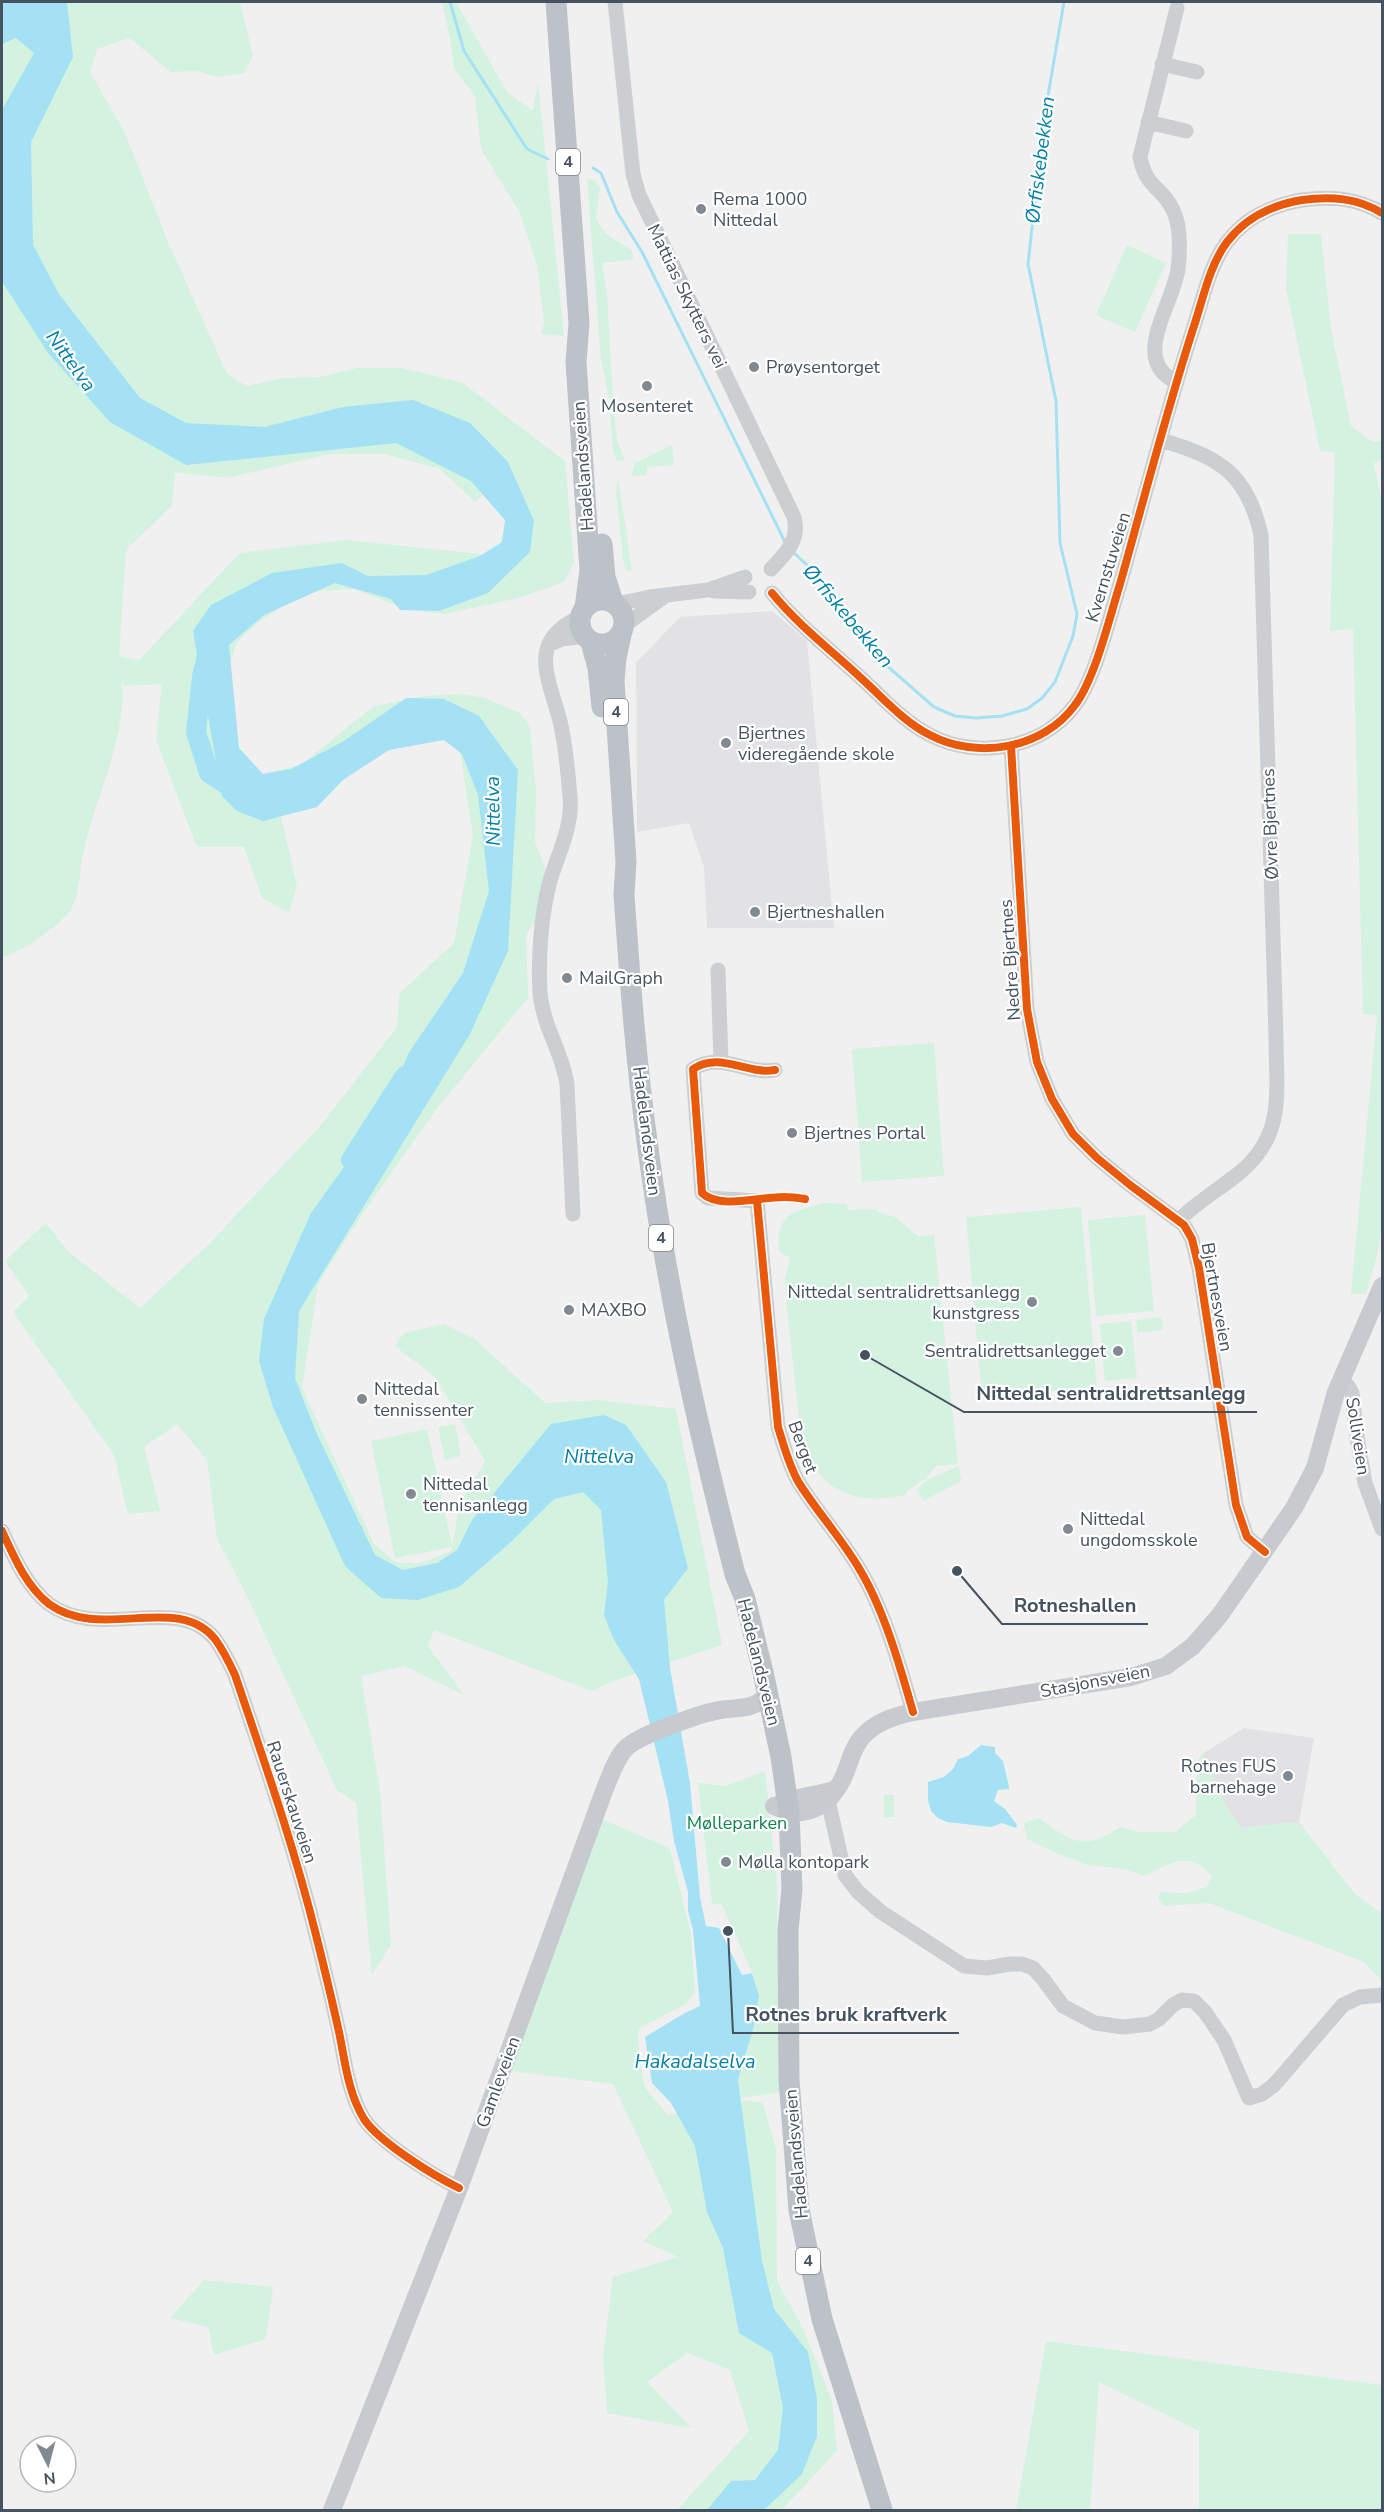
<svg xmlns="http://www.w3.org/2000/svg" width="1384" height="2512" viewBox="0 0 1384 2512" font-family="'Nunito Sans',sans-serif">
	<rect width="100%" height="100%" fill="#f1f0f0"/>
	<path fill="#e2e1e3" d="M772 611 807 641 834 928H707L704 867 689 823 637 832 636 663 680 617Z
		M1244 1728 1314 1738 1299 1822 1241 1828 1229 1812 1202 1754Z"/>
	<path fill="#d3f2e0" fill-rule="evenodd" d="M2 2H240L253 56 244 73 218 77 196 71 171 72 129 38 97 49 90 72 125 133 168 242 227 374 247 386 282 378 320 377 357 368H402L463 383 565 461 574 563 564 582 518 598 445 614 405 609 354 589 318 591 291 600 259 622 237 642 229 667 232 748 262 774 301 765 374 706 425 696 457 694 485 698 520 713 530 728 536 790 535 842 551 882 538 917 526 934 528 998 438 1107 363 1213 318 1284 302 1388 374 1544 397 1563H421L451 1551 452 1547 395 1558 371 1441 427 1429 452 1546 460 1504 485 1461 435 1377 395 1346 404 1333 444 1324 476 1340 545 1403 597 1400 676 1409 722 1645 613 1681 592 1691 434 1630 428 1646 464 1695 404 1666 361 1676 380 1791 391 1945 372 1975 356 1803 337 1790 245 1592 217 1539 207 1460 177 1424 144 1447 160 1511 128 1514 114 1455 13 1312 29 1296 5 1261 46 1223 69 1252 140 1308 209 1244 321 1125 397 1027 399 994 454 943 473 835 457 733 400 724 280 813 297 885 289 913 262 898 244 847H197L156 740 162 684 124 686 122 679C127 739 97 792 84 849 80 866 80 887 74 903 66 923 22 953 2 957ZM329 454H385L440 469 475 502 501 478 520 518 490 555 346 540 240 553 139 660 119 656 126 550 172 505 175 472 227 478Z
		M442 2H456L507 92 533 111 538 82 564 336 541 334 544 323 537 265 520 213 481 149 475 97 454 68 451 44Z
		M587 179 595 180 600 188 596 219 606 234 631 250 635 259 602 263 607 296 614 414 617 440 625 460 617 461 613 451 609 398 601 359Z
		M1288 234H1321L1331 329 1351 426 1373 442 1382 441V459L1374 463 1382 504V1219L1378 1252 1366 1294H1351L1377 1015 1363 1014 1353 629 1330 631 1335 452 1320 451 1286 288Z
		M1127 245 1166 263 1135 332 1096 315Z
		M672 445 674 465 647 467V475L631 476 635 463Z
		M618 477 632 571H627L624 566 616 493Z
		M934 1043 944 1176 862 1182 852 1049Z
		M826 1203 847 1204 848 1210 877 1209 878 1212 895 1217 918 1236 934 1235 958 1464 936 1466 926 1478 906 1492V1495C858 1505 823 1494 802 1446L786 1299 785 1278 790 1258 779 1251C776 1212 794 1211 826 1203Z
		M1081 1207 1097 1387 982 1397 966 1217Z
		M1145 1215 1154 1311 1096 1316 1088 1220Z
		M1162 1317 1163 1330 1138 1333 1136 1320Z
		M1131 1321 1137 1378 1105 1381 1100 1324Z
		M455 1424 461 1456 445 1460 438 1427Z
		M959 1466 961 1481 923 1501 917 1489 928 1479Z
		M1202 1754 1229 1812 1241 1828 1299 1822 1356 1895 1382 1913V1981L1364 1962 1209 1903 1164 1906 1158 1899 1160 1892 1187 1893 1207 1887 1212 1877C1190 1849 1171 1863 1144 1876L1125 1869 1088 1865 1056 1853 1027 1839 1024 1823 1039 1818C1072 1842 1084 1852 1120 1827L1140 1832H1175L1196 1815 1197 1761Z
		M765 1771 777 1885 780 2092 733 2099V2082L742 2068 759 1996 752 1972 722 1905 712 1903 698 1783 726 1786Z
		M884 1795H894V1817H884Z
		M597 1817 670 1848 691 1934 695 1991 686 2004 638 2029 639 2061 646 2089 668 2115 747 2101 763 2103 776 2150 777 2281 803 2328 832 2401 837 2451 782 2510H677L749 2431 730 2370 687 2353 647 2382 692 2428 607 2413 603 2355 613 2277 678 2257 643 2241 673 2212 613 2084 504 2070Z
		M204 2280 273 2287 266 2339 214 2355 208 2327 170 2318Z
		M1046 2341 1382 2385V2510H1199V2431L1099 2382 1090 2510H1016Z"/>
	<path fill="#a4e1f4" d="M2 2H67L73 57 31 142 33 245 59 294 140 398 186 423 264 427 343 407 413 400 470 423 508 462 534 521 530 552 488 593 439 611 400 610 391 599 335 583 264 615 229 645 239 748 263 774 291 769 344 741 406 698 444 699 479 716 518 770 508 951 470 1034 299 1311 295 1378 316 1432 375 1555 403 1570 437 1563 457 1550 472 1520 551 1424 604 1415 626 1425 666 1482 688 1568 664 1600 670 1668 690 1783 700 1897 706 1926 719 1928 742 1975 752 1973 759 1996 755 2022 738 2080 762 2261 774 2309 808 2352 817 2399V2436L802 2474 764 2510H707L731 2481 755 2480 778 2450 783 2408 772 2353 739 2333 723 2248 707 2212 695 2146 671 2103 652 2083 645 2037 683 2014 700 2006 693 1930 688 1911V1892L674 1841 668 1801 639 1679 614 1640 604 1615 608 1582 601 1510 583 1492 554 1499 512 1541 459 1587 418 1600 381 1598 345 1566 273 1407 259 1361 264 1319 311 1213 388 1106 408 1054 463 973 489 891 478 795 462 754 444 740 389 750 343 780 317 807 263 821 237 811 222 796 193 631 211 605 272 573 342 563 368 576 426 575 480 556 502 542 505 520 471 481 396 443 186 465 110 422 48 353 3 283 2 110 34 53 16 38 2 44Z
		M981 1745 995 1747V1753L1003 1761 1009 1787V1789L998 1790 994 1801 1005 1809 1017 1825 1016 1828 1002 1823 991 1827 947 1822 938 1818 931 1811 928 1800V1782L944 1777 953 1769 958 1759 968 1756Z"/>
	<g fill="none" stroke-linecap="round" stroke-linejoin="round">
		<path stroke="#a4e1f4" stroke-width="3" d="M450 2 464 51 527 149 548 159
			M593 168 601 173 617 212 642 252 786 544
			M792 551 822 579 844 606 877 657 934 707 955 716 976 718 1002 716 1027 709 1042 698 1055 682 1073 636 1077 614 1060 543 1056 401 1028 264 1044 119 1064 2"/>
		<path stroke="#a4e1f4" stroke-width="20" d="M208 651 202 677 196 732 209 773 241 794
			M351 1160 405 1076"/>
		<path stroke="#cccfd1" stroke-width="15" d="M615 2 633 174 639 195 794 517C800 541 786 553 771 569
			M1177 8 1140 157C1146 189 1162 186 1173 210 1181 226 1180 251 1178 269 1173 305 1129 361 1177 382
			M1162 64 1197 72
			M1148 122 1186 131
			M1161 440C1218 457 1247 472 1261 535L1276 1037C1276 1093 1286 1136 1238 1174 1218 1190 1197 1202 1179 1220
			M714 591 749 592
			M772 593C798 625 832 651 862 679 883 698 904 722 930 735 977 760 1043 749 1075 705 1095 679 1110 616 1120 584 1144 499 1166 413 1193 329 1203 300 1209 266 1227 242 1246 217 1272 205 1302 200 1331 196 1357 198 1382 213
			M616 604 650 597 708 590 745 577
			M625 625 665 596
			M550 644 562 639 585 636
			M1011 746 1027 1009 1037 1062 1052 1099 1073 1134 1097 1158 1130 1185 1184 1225 1192 1239 1199 1268 1236 1505 1247 1537 1265 1552
			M718 970 721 1062
			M775 1070C747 1075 720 1051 693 1069L702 1193 708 1198 757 1201 778 1427C784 1446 789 1466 799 1483 818 1513 842 1539 860 1570 884 1610 900 1666 913 1712
			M573 1214 567 1084C562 1052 543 1026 540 993 538 959 541 914 550 881 558 853 573 827 570 797 568 772 566 746 560 721 549 678 526 641 580 617
			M1340 1383 1348 1386 1352 1393 1357 1437 1365 1483 1382 1529
			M2 1531C14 1557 26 1586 49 1604 101 1642 177 1592 215 1639 223 1650 229 1662 235 1675 264 1761 294 1846 316 1935 324 1967 332 2000 339 2032 345 2061 348 2093 364 2119 379 2142 434 2176 459 2188
			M826 1792 845 1875 858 1892 881 1912 964 1966 987 1968 1010 1964H1022L1033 1968 1043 1979 1063 2006 1095 2023 1123 2027 1150 2024 1159 2019 1173 2005 1182 2000 1194 2001 1205 2012 1224 2040 1249 2098 1262 2094 1274 2085 1343 2005 1360 1997 1382 1995"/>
		<path stroke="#c7cbd0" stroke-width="18" d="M774 1806C804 1821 829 1807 843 1778 850 1764 851 1749 863 1736 876 1722 894 1716 913 1712L1131 1677 1166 1666 1193 1646 1220 1615 1294 1508 1315 1468 1336 1392 1382 1286
			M776 1806C793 1797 814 1796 833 1790
			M332 2510 459 2188 604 1791C610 1777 615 1760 625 1749 636 1736 702 1713 720 1710 741 1707 751 1710 768 1696"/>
		<path stroke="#bcc2c8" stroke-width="21" d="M556 2 579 323 576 362 590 570 585 608
			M602 544 605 577 613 602
			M580 622a22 22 0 1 1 44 0a22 22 0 1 1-44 0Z
			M621 635 616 658 614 681 626 862 624 895C630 980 636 1064 648 1148 667 1292 699 1433 735 1574L745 1599 763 1672 781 1757 789 1813 792 1889 788 1930 789 2080 799 2210 822 2319 882 2510
			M591 642 598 668 602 707"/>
		<g stroke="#fff" stroke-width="11">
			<path id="cycleway" d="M772 593C798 625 832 651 862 679 883 698 904 722 930 735 977 760 1043 749 1075 705 1095 679 1110 616 1120 584 1144 499 1166 413 1193 329 1203 300 1209 266 1227 242 1246 217 1272 205 1302 200 1331 196 1357 198 1382 213
				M1011 746 1027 1009 1037 1062 1052 1099 1073 1134 1097 1158 1130 1185 1184 1225 1192 1239 1199 1268 1236 1505 1247 1537 1265 1552
				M775 1070C747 1075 720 1051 693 1069L702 1193C720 1210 763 1196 786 1197 792 1197 799 1198 805 1199
				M757 1201 778 1427C784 1446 789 1466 799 1483 818 1513 842 1539 860 1570 884 1610 900 1666 913 1712
				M2 1531C14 1557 26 1586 49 1604 101 1642 177 1592 215 1639 223 1650 229 1662 235 1675 264 1761 294 1846 316 1935 324 1967 332 2000 339 2032 345 2061 348 2093 364 2119 379 2142 434 2176 459 2188"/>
		</g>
		<use href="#cycleway" stroke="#e8590c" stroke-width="8"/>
	</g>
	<g fill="#818992" stroke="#fff" stroke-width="2">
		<circle cx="701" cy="209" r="6"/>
		<circle cx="754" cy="367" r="6"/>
		<circle cx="647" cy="386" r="6"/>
		<circle cx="726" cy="743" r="6"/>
		<circle cx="755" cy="912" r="6"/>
		<circle cx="567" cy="978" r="6"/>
		<circle cx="792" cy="1133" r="6"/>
		<circle cx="1032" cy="1302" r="6"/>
		<circle cx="569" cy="1310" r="6"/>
		<circle cx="1118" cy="1351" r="6"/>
		<circle cx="362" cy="1399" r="6"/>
		<circle cx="411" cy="1494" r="6"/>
		<circle cx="1068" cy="1529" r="6"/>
		<circle cx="1288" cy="1776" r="6"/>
		<circle cx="726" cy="1862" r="6"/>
	</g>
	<g text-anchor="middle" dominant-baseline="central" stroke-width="4.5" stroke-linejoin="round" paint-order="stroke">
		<g fill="#fff" stroke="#7d868f" stroke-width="1.5">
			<rect x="556" y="149" width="24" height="26" rx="4.5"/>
			<rect x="604" y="699" width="24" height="26" rx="4.5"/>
			<rect x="649" y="1225" width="24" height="26" rx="4.5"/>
			<rect x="796" y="2248" width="24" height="26" rx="4.5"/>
		</g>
		<g font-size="16" font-weight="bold" fill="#45525f">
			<text x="568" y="162">4</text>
			<text x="616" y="712">4</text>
			<text x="661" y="1238">4</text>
			<text x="808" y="2261">4</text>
		</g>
		<g font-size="18" fill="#45525f" stroke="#fff" text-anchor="start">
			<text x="713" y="199">Rema 1000<tspan x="713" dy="21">Nittedal</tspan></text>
			<text x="766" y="367">Prøysentorget</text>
			<text x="647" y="406" text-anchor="middle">Mosenteret</text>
			<text x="738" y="733">Bjertnes<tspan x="738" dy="21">videregående skole</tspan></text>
			<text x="767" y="912">Bjertneshallen</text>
			<text x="579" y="978">MailGraph</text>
			<text x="804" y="1133">Bjertnes Portal</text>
			<text x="1020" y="1292" text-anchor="end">Nittedal sentralidrettsanlegg<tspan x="1020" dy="21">kunstgress</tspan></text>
			<text x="581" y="1310">MAXBO</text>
			<text x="1106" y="1351" text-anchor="end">Sentralidrettsanlegget</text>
			<text x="374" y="1389">Nittedal<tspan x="374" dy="21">tennissenter</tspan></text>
			<text x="423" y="1484">Nittedal<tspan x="423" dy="21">tennisanlegg</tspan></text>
			<text x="1080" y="1519">Nittedal<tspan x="1080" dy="21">ungdomsskole</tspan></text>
			<text x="1276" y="1766" text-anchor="end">Rotnes FUS<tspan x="1276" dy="21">barnehage</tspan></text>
			<text x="738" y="1862">Mølla kontopark</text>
		</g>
		<g font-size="18" fill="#45525f" stroke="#fff">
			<text transform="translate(687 296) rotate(64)">Mattias Skytters vei</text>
			<text transform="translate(583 466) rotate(-94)">Hadelandsveien</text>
			<text transform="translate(1108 567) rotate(-73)">Kvernstuveien</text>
			<text transform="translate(1270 824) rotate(-92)">Øvre Bjertnes</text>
			<text transform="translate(1010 960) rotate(-94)">Nedre Bjertnes</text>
			<text transform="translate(647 1131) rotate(83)">Hadelandsveien</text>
			<text transform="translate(1217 1297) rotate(80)">Bjertnesveien</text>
			<text transform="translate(1358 1436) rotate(81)">Solliveien</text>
			<text transform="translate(803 1447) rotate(70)">Berget</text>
			<text transform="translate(759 1662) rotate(76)">Hadelandsveien</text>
			<text transform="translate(1095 1681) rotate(-11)">Stasjonsveien</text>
			<text transform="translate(292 1802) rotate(72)">Rauerskauveien</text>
			<text transform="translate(498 2082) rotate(-70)">Gamleveien</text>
			<text transform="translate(796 2154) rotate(-95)">Hadelandsveien</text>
		</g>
		<g font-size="18" fill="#0e834c" stroke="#fff">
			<text x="737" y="1823">Mølleparken</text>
		</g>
		<g font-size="20" font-style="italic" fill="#0280a7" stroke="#fff">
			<text transform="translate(1040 160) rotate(-83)">Ørfiskebekken</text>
			<text transform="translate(71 361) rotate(54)">Nittelva</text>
			<text transform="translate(848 616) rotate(50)">Ørfiskebekken</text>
			<text transform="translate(493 811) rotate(-91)">Nittelva</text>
			<text x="599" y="1456">Nittelva</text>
			<text x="695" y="2061">Hakadalselva</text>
		</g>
	</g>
	<path fill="none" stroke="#45525f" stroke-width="2" d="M865 1355L964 1412H1257M957 1571L1002 1624H1148M728 1931L733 2033H959"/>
	<g fill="#45525f" stroke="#fff" stroke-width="2">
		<circle cx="865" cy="1355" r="6"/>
		<circle cx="957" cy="1571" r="6"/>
		<circle cx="728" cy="1931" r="6"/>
	</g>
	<g font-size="20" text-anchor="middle" font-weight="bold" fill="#45525f" stroke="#fff" stroke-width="4.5" stroke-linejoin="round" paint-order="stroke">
		<text x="1111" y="1400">Nittedal sentralidrettsanlegg</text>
		<text x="1075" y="1612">Rotneshallen</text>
		<text x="846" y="2021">Rotnes bruk kraftverk</text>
	</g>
	<rect width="1384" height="2512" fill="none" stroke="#45525f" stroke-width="6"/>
	<g transform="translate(48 2464) rotate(174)"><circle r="28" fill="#ffffff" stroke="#b5babf" stroke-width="1.5"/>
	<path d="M0-4.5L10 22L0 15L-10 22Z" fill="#818992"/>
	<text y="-9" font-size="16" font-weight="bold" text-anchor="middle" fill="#45525f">N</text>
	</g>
</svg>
